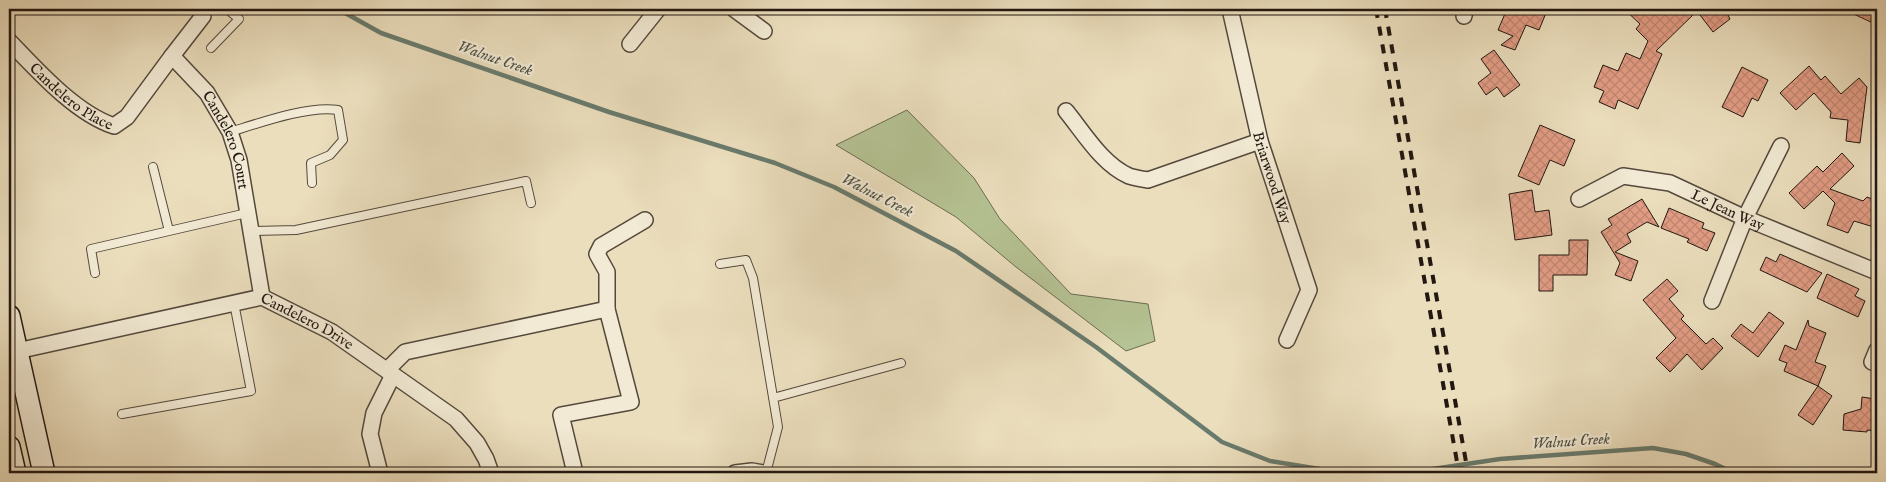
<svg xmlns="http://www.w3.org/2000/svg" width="1886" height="482" viewBox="0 0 1886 482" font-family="'IM FELL English',serif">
	<defs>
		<pattern id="building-cross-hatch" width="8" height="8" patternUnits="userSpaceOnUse" patternTransform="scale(1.25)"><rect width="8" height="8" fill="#e39d85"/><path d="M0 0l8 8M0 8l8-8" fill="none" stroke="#c28672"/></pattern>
	</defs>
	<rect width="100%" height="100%" fill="#ebdebd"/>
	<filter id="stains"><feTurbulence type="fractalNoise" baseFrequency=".004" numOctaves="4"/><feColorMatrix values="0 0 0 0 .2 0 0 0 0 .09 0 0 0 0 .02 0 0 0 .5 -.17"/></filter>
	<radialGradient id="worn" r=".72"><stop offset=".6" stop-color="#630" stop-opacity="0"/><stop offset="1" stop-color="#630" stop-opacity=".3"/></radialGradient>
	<path fill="#b5c293" stroke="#6c6c52" d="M907 110 974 178 1000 219 1071 294 1148 304 1155 341 1126 351 1016 267 956 217 836 145Z"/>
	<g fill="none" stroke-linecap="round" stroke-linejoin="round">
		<path stroke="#697b6d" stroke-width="4.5" d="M338 9 381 33 609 112 775 163 834 187 956 251 1096 347 1222 442 1270 461 1338 472 1365 473
			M1406 473 1500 459 1653 448 1686 454 1715 464 1734 473"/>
	</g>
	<path fill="url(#building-cross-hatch)" stroke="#221711" d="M1507 9H1536L1546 13 1539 30 1526 25 1515 50 1501 45 1513 36 1498 30Z
		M1624 9H1660L1665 15 1676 9H1736L1728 15 1730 19 1713 32 1697 11 1656 51 1662 54 1638 109 1618 100 1615 109 1599 102 1604 91 1594 87 1603 65 1618 71 1626 53 1640 59 1648 41 1636 29 1640 24Z
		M1843 9H1877V25Z
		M1494 50 1520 85 1504 97 1497 87 1486 95 1478 83 1491 73 1481 59Z
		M1809 66 1821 80 1825 76 1841 94 1859 78 1867 87 1860 143 1846 141 1848 120 1830 118 1831 112 1814 93 1796 110 1780 93Z
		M1742 67 1768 80 1758 101 1752 98 1743 117 1722 107Z
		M1540 125 1575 140 1564 166 1550 160 1539 185 1518 176Z
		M1842 153 1854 166 1830 189 1863 201 1867 197 1877 201V228L1854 221 1848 233 1827 225 1835 203 1823 191 1804 209 1789 193 1817 166 1823 172Z
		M1532 190 1535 212 1549 210 1552 235 1515 240 1509 194Z
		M1642 199 1659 227 1647 222 1627 234 1631 242 1615 252 1638 261 1631 281 1615 275 1620 263 1601 232 1612 225 1608 219Z
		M1669 208 1704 223 1702 228 1715 233 1707 251 1687 242 1689 239 1661 228Z
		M1569 240H1588L1587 275H1553V291H1539V255H1569Z
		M1780 254 1822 273 1807 292 1760 270 1766 257 1776 262Z
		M1827 274 1859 289 1855 296 1865 301 1858 317 1817 298Z
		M1667 279 1678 291 1669 299 1684 316 1681 319 1706 344 1713 338 1723 348 1702 370 1687 354 1670 372 1656 358 1676 338 1643 300Z
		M1769 312 1784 323 1758 357 1731 336 1741 324 1753 333Z
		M1808 320 1809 326 1826 333 1815 362 1826 366 1818 386 1784 371 1787 363 1779 360 1785 345 1796 350Z
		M1818 386 1832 396 1813 425 1798 415Z
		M1862 397 1875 399 1874 410H1877V431L1867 430V432L1843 430 1844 414 1861 409Z"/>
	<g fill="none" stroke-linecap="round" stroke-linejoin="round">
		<g stroke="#54493c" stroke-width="10">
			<path id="lane" d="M211 48 239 19 227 9
				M230 132C259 123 310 105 338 110L343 140 330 155 311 163 312 183
				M153 167 169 231
				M251 231 296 230 526 181 531 203
				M720 264 746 260 753 278 778 427 766 473
				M95 273 91 249 247 213
				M773 398 901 363
				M122 414 251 391 234 303"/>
		</g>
		<g stroke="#54493c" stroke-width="18">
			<g id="street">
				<path id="s1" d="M203 9V16L172 56 207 93 230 132 239 160 262 297"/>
				<path d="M734 9 764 31"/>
				<path id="s2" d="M1230 9 1260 141 1309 290 1287 340"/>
				<path d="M1464 16 1465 9"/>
				<path id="s3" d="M9 41C37 70 75 113 114 126L127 117 172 56"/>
				<path d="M630 44 658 9"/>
				<path d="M1066 111C1084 133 1102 164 1129 176 1135 178 1142 179 1148 180L1260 141"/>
				<path id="s4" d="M1579 199 1623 176 1670 183 1745 218 1877 272"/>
				<path d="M1712 301 1745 218 1781 146"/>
				<path id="s5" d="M9 355 17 351 262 297 332 332 456 419 477 443 486 459 491 473"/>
				<path d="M1872 362 1877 350"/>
				<path d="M387 370 405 352 607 309"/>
				<path d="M380 473 370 434 374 413 393 375"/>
				<path d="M575 473 561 415 631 402 607 309V272L597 254 601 246 645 220"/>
				<path d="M735 473 752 471 763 473"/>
			</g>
		</g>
		<g stroke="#221711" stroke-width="24">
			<path id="secondary" d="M9 316 44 473
				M9 447 15 473"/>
		</g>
		<use href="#lane" stroke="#f2ead4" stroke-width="8"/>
		<use href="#street" stroke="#f2ead4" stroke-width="15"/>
		<use href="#secondary" stroke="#f2ead4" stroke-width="21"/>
		<path stroke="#221711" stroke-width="4" stroke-dasharray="9 9" stroke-linecap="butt" d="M1376 9 1459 473
			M1385 9 1468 473"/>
	</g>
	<g text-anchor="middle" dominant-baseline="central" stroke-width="4.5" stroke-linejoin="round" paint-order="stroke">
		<g font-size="15" fill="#221711" stroke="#f2ead4">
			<text stroke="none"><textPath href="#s3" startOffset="84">Candelero Place</textPath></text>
			<text stroke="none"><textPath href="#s1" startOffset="160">Candelero Court</textPath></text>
			<text stroke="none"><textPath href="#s2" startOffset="174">Briarwood Way</textPath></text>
			<text stroke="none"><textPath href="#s4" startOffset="161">Le Jean Way</textPath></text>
			<text stroke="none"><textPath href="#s5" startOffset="311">Candelero Drive</textPath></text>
		</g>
		<g font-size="16" font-style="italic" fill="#4c5147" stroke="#f2ead4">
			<text transform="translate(495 59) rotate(19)">Walnut Creek</text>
			<text transform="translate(877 196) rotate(27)">Walnut Creek</text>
			<text transform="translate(1571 442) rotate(-4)">Walnut Creek</text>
		</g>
	</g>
	<rect width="1886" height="482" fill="none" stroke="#ebdebd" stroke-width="30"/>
	<rect x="10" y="10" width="1866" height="462" fill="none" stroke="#221711" stroke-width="2.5"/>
	<rect x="15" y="15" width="1856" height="452" fill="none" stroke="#221711"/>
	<rect width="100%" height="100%" filter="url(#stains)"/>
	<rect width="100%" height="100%" fill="url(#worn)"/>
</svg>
